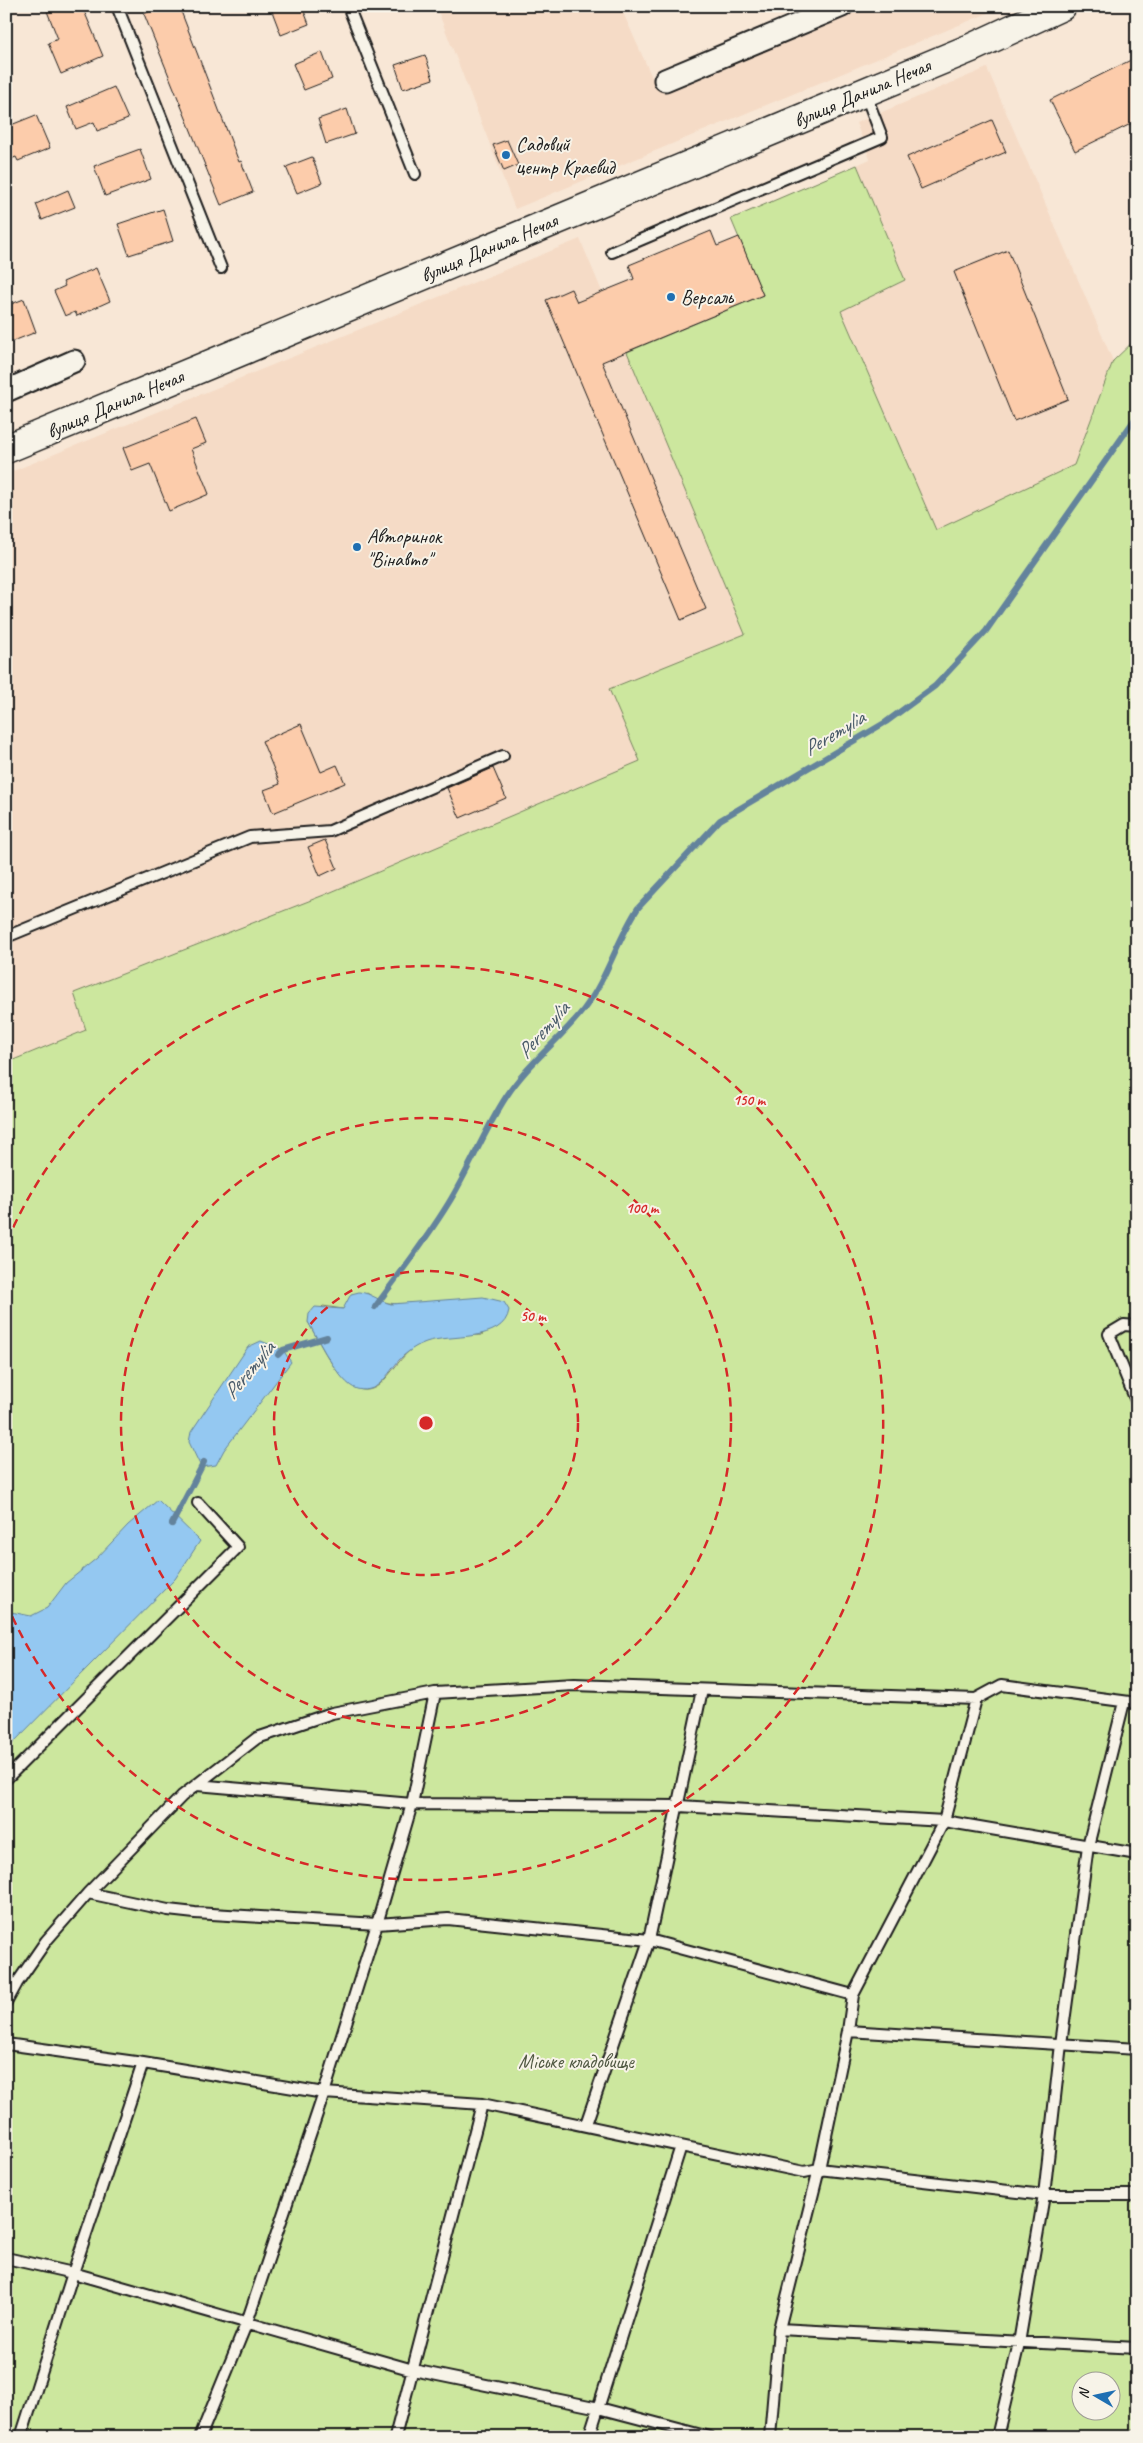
<svg xmlns="http://www.w3.org/2000/svg" width="1143" height="2443" viewBox="0 0 1143 2443" font-family="Caveat,sans-serif">
	<rect width="100%" height="100%" fill="#f8e7d6"/>
	<filter id="ink" filterUnits="userSpaceOnUse"><feTurbulence type="fractalNoise" baseFrequency=".02" numOctaves="2"/><feDisplacementMap in="SourceGraphic" scale="10" xChannelSelector="R" yChannelSelector="G"/><feConvolveMatrix kernelMatrix="1 2 1 2 8 2 1 2 1" color-interpolation-filters="sRGB"/></filter>
	<g filter="url(#ink)">
		<path fill="#f5dbc6" d="M436 6H620L655 84 842 6H1005L515 209Z
			M987 68 1113 361 1074 465 936 530 841 310 905 280 857 165 870 159 856 123Z
			M580 239 745 634 610 689 640 761 324 895 74 993 86 1030 6 1063V474Z"/>
		<path fill="#cce79e" stroke="#74825d" fill-rule="evenodd" d="M857 165 905 280 841 311 936 530 1074 465 1113 361 1137 338V2437H6V1063L86 1030 74 993 324 895 640 761 609 689 745 634 627 352 763 295 731 219ZM367 1293C380 1302 388 1304 403 1304L483 1335C462 1336 434 1334 416 1346 400 1356 393 1373 379 1385 348 1409 320 1342 308 1322L323 1306 343 1309ZM1080 2380H1110V2410H1080Z"/>
		<path fill="#94c8f1" stroke="#64839c" d="M359 1292C371 1293 379 1301 391 1304L483 1297 504 1302 509 1310C504 1343 448 1334 426 1342 417 1345 410 1350 403 1356 389 1369 381 1395 357 1389 339 1384 317 1337 308 1322L309 1314 315 1307 343 1309 351 1294Z
			M261 1341 283 1350 291 1362 224 1450 216 1465 201 1467 189 1442 191 1432 248 1347Z
			M158 1500 200 1541 175 1579 6 1750V1611L31 1616 47 1608 66 1583 97 1558 128 1525Z"/>
		<g fill="none" stroke-linecap="round" stroke-linejoin="round">
			<path stroke="#64839c" stroke-width="6" d="M375 1307C400 1273 426 1240 448 1204 469 1170 484 1131 506 1097 527 1064 560 1040 584 1009 607 979 617 940 638 908L720 820 886 722 935 686 986 631 1137 416
				M278 1355 283 1350 327 1337
				M172 1524 204 1462"/>
		</g>
		<path fill="#fcccab" stroke="#1c1c1c" d="M45 6H82L103 56 61 74 48 43 58 39Z
			M162 6H179L239 162 241 161 253 192 221 205 144 14Z
			M270 6H302L309 24 281 35Z
			M322 52 332 79 304 90 293 64Z
			M425 55 433 79 403 89 395 65Z
			M1137 57V121L1075 151 1050 100Z
			M114 87 128 119 97 131 94 122 76 129 67 107Z
			M347 109 355 134 326 144 318 119Z
			M36 115 50 148 18 161 16 157 6 161V127Z
			M992 120 1006 152 921 189 907 157Z
			M507 140 518 165 504 171 493 145Z
			M140 149 151 179 105 196 94 166Z
			M312 157 322 183 297 193 286 167Z
			M68 190 75 207 42 220 36 204Z
			M163 209 173 241 129 255 118 224Z
			M711 231 717 246 739 237 763 295 602 362 706 609 681 620 546 300 571 289 577 302 634 279 629 265Z
			M1008 250 1068 399 1014 421 954 272Z
			M96 268 110 301 77 316 75 312 65 316 54 291 65 286 63 282Z
			M24 299 36 332 6 344V306Z
			M196 419 206 443 191 449 209 494 169 511 150 464 132 471 123 448Z
			M301 724 321 772 337 765 345 783 273 813 264 790 280 784 262 741Z
			M493 768 506 798 460 818 447 788Z
			M325 840 337 868 320 876 308 847Z"/>
		<g fill="none" stroke-linecap="round" stroke-linejoin="round">
			<g stroke="#1c1c1c" stroke-width="14">
				<path id="service" d="M117 6 221 268
					M348 6 415 174
					M612 252 882 137 865 93
					M6 937 250 837 330 831 503 756
					M1137 1326 1124 1325 1109 1334 1137 1403
					M6 1779 238 1547 198 1503
					M197 1785 412 1804 679 1806 944 1821 1137 1854
					M88 1893 168 1910 195 1913 377 1924 448 1919 649 1940 853 1995
					M6 2003 17 1983 46 1941 88 1893 182 1796 257 1738 332 1713 435 1693 574 1685 976 1699
					M848 2031 1137 2049
					M6 2044 143 2063 324 2093 482 2104 804 2172 819 2169 1044 2195H1137
					M586 2124 649 1940 702 1690
					M6 2258 73 2273 413 2370 599 2408 709 2437
					M779 2329 1137 2348
					M21 2437 73 2273 143 2063
					M200 2437 247 2322 324 2093 377 1924 412 1804 435 1693
					M395 2437 482 2104
					M589 2437 681 2146
					M770 2437 779 2329 819 2169 848 2031 853 1995 944 1821 976 1699 1002 1685 1137 1703
					M997 2437 1019 2343 1044 2195 1061 2044 1088 1846 1124 1702
					M1136 2437 1137 2434"/>
			</g>
			<g stroke="#1c1c1c" stroke-width="25">
				<path id="minor" d="M665 80 842 6
					M6 391 74 361"/>
			</g>
			<g stroke="#1c1c1c" stroke-width="31">
				<path id="secondary" d="M6 449 971 48 1062 6"/>
			</g>
			<use href="#service" stroke="#f7f3e8" stroke-width="10"/>
			<use href="#minor" stroke="#f7f3e8" stroke-width="21"/>
			<use href="#secondary" stroke="#f7f3e8" stroke-width="28"/>
		</g>
	</g>
	<g fill="none" stroke="#d62828" stroke-width="2.5" stroke-dasharray="9 6">
		<circle cx="426" cy="1423" r="152"/>
		<circle cx="426" cy="1423" r="305"/>
		<path d="M7 1241A457 457 0 1 1 7 1605"/>
	</g>
	<g fill="#1f6fb2" stroke="#f7f3e8" stroke-width="2">
		<circle cx="506" cy="155" r="5"/>
		<circle cx="671" cy="297" r="5"/>
		<circle cx="357" cy="547" r="5"/>
	</g>
	<g text-anchor="middle" dominant-baseline="central" stroke-width="4" stroke-linejoin="round" paint-order="stroke">
		<g font-size="20" fill="#1c1c1c" stroke="#f7f3e8">
			<text transform="translate(862 93) rotate(-23)">вулиця Данила Нечая</text>
			<text transform="translate(489 248) rotate(-23)">вулиця Данила Нечая</text>
			<text transform="translate(115 404) rotate(-23)">вулиця Данила Нечая</text>
		</g>
		<g font-size="20" fill="#1c1c1c" stroke="#f7f3e8" text-anchor="start">
			<text x="516" y="144">Садовий<tspan x="516" dy="23">центр Краєвид</tspan></text>
			<text x="681" y="297">Версаль</text>
			<text x="367" y="536">Авторинок<tspan x="367" dy="23">"Вінавто"</tspan></text>
		</g>
		<g font-size="20" fill="#515943" stroke="#f7f3e8">
			<text x="576" y="2061">Міське кладовище</text>
		</g>
		<g font-size="21" font-style="italic" fill="#465867" stroke="#f7f3e8">
			<text transform="translate(834 733) rotate(-31)">Peremylia</text>
			<text transform="translate(543 1030) rotate(-49)">Peremylia</text>
			<text transform="translate(249 1370) rotate(-50)">Peremylia</text>
		</g>
	</g>
	<circle cx="426" cy="1423" r="8" fill="#d62828" stroke="#f7f3e8" stroke-width="2.5"/>
	<g font-size="15" text-anchor="middle" font-weight="bold" fill="#d62828" stroke="#f7f3e8" stroke-width="4" stroke-linejoin="round" paint-order="stroke">
		<text x="749" y="1105">150 m</text>
		<text x="642" y="1213">100 m</text>
		<text x="533" y="1321">50 m</text>
	</g>
	<rect width="1143" height="2443" fill="none" stroke="#f7f3e8" stroke-width="25"/>
	<rect x="12" y="12" width="1118" height="2418" fill="none" stroke="#1c1c1c" stroke-width="2" filter="url(#ink)"/>
	<g transform="translate(1096 2396) rotate(279)"><circle r="24" fill="#f7f3e8" stroke="#9f9d96"/>
	<path d="M0-4L9 19L0 12L-9 19Z" fill="#1f6fb2"/>
	<text y="-8" font-size="14" font-weight="bold" text-anchor="middle" fill="#1c1c1c">N</text>
	</g>
</svg>
